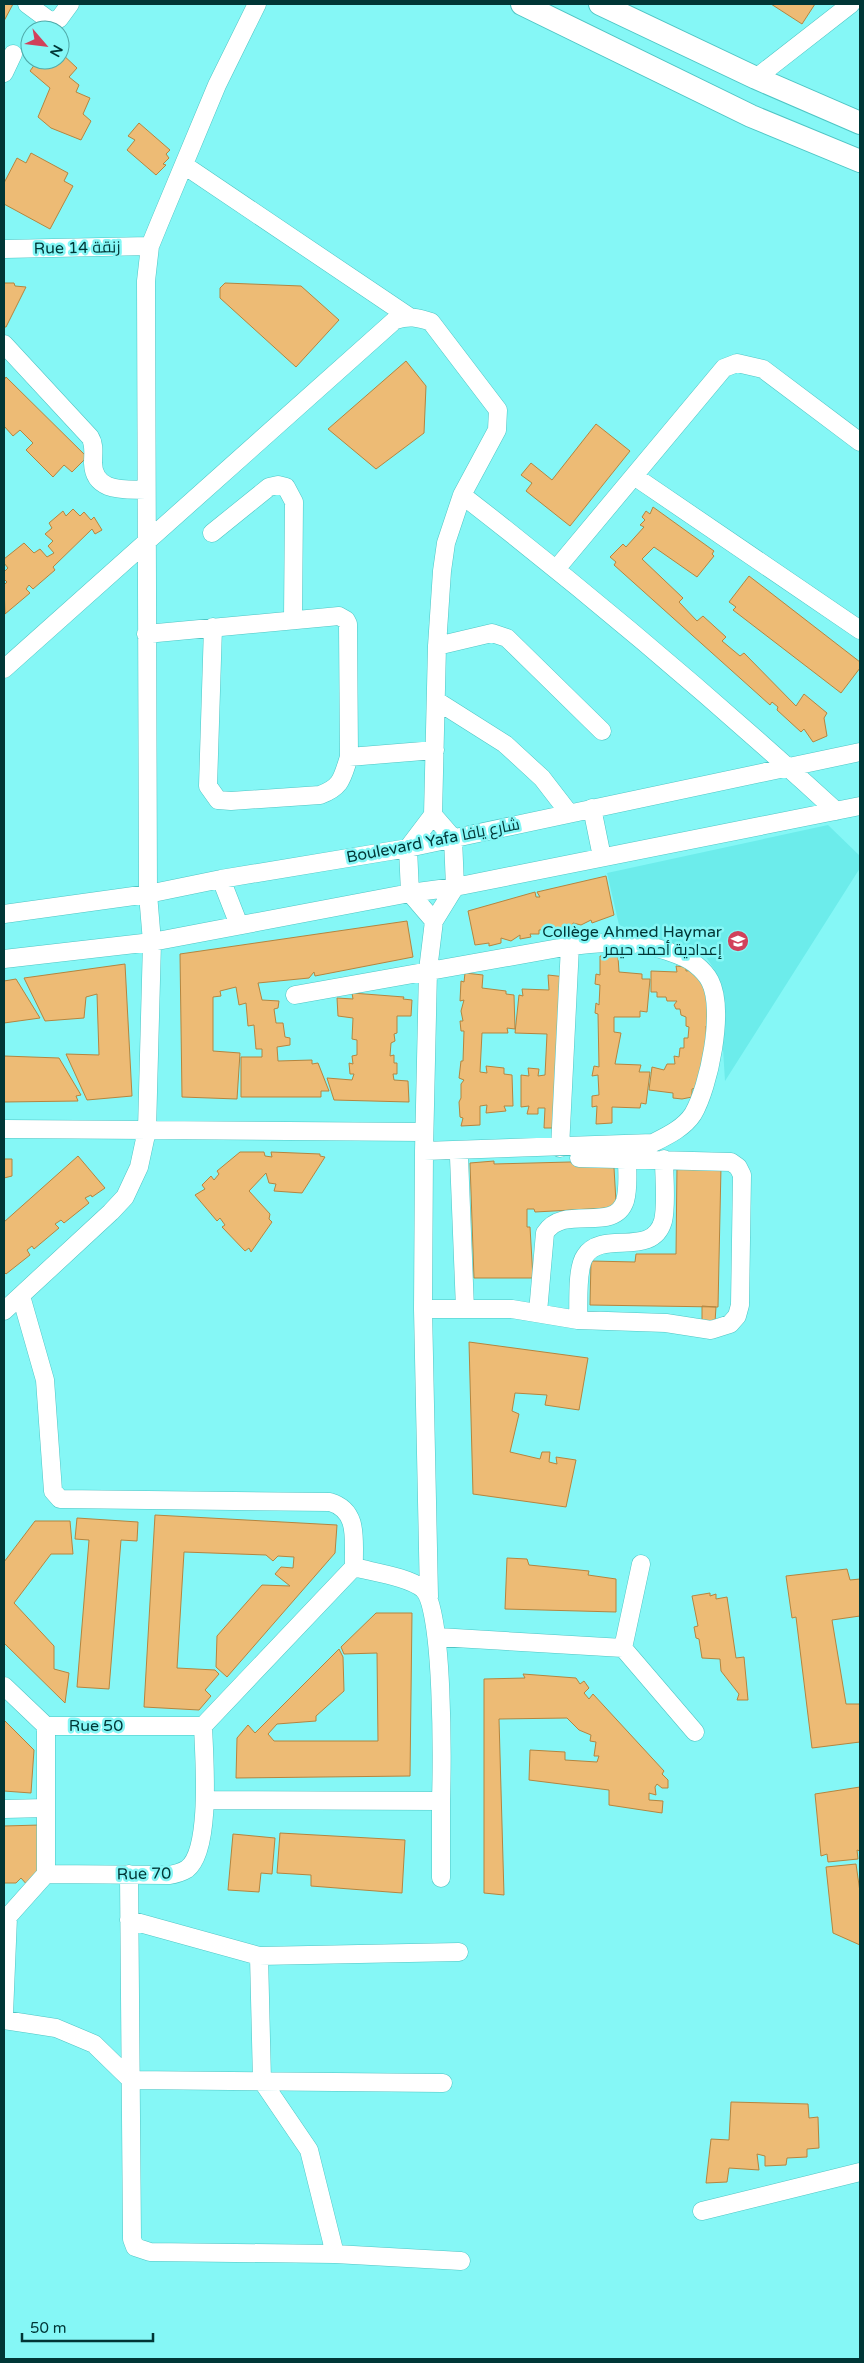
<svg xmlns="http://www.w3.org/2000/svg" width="864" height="2363" viewBox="0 0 864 2363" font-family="'Varela Round',Cairo,sans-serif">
	<rect width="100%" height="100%" fill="#85f7f6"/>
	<path fill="#6ceceb" d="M828 825 860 856V868L725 1081 719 984 714 969 706 957 619 925 607 873Z"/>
	<path fill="#edbb75" stroke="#b5853f" d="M4 4H13L4 21Z
		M771 4H815L802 24Z
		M60 52 77 68 69 77 79 85 76 92 90 98 83 114 91 121 81 140 51 128 38 117 50 88 30 71 38 60H60Z
		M139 123 170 150 166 154 169 158 163 164 166 165 156 175 127 150 135 140 128 136Z
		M31 153 68 173 64 181 73 186 50 229 4 204V183L17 158 26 163Z
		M4 283H14L15 286 26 287 6 327H4Z
		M225 283 301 286 339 320 296 367 220 298V288Z
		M406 361 426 386 424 433 376 469 328 429Z
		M6 377 87 457 72 472 64 465 53 477 26 450 33 443 20 430 13 436 4 426V380Z
		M596 424 630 451 570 526 526 491 532 483 521 475 531 463 552 480Z
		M653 507 714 551 712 554 714 556 697 577 654 547 642 559 683 598 679 602 697 621 703 616 726 637 722 641 740 656 744 653 796 706 804 694 827 713 824 718 827 736 813 742 804 729 801 732 777 710 778 707 772 702 770 705 614 565 616 562 610 557 623 544 626 547 644 527 640 525 645 520 642 517 646 511 650 514Z
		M73 509 80 516 84 512 91 520 94 517 102 530 95 534 92 529 53 567 55 570 33 589 29 585 26 589 30 593 5 614 4 585 7 582 4 579V572L8 568 4 563V559L24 543 34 553 40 549 47 557 54 553 48 546 53 541 45 534 52 528 49 523 63 511 66 516Z
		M749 576 860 662V668L841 693 733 610 736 607 729 602Z
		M606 876 614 915 592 923 591 920 581 925 573 923V928L539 930V934H530L531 937 520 939V935L511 941 501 938V943L489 946V943L475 945 468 911 535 892 536 897H540L537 892Z
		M407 921 413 957 315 976 314 972 309 978 258 983 262 1000 279 1001 278 1008 274 1009 276 1023H283L285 1037 290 1038V1045L277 1047 278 1061 312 1060V1064L318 1063 329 1091H321V1097H241V1057H262V1049H256L254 1025 248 1026 246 1003 239 1005 236 987 220 991 221 996 213 997V1051L240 1053 237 1099 182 1097 180 954Z
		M600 956 618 957 619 972 642 974V979H650L647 1012 640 1011V1017H614V1032L621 1033 615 1064 641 1065 639 1072H650L646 1104 641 1103 640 1108 612 1107V1123L596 1124 597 1106 592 1107V1096L599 1095 598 1075 592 1076 594 1066 599 1067 598 1014 595 1013 596 1003 599 1005 600 985 595 984 596 974 600 975Z
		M125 964 132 1096 87 1100 66 1054 99 1055 97 994 86 997 84 1018 45 1021 24 978Z
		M676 966 686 967V971L694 970 695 976 700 977 710 1007V1026H706L708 1059 698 1087 692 1089V1097L682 1099 673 1098V1093L649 1090 652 1067 664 1070 667 1064H675L674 1056 679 1057 680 1048H684V1038H688L689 1027 686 1026V1017L681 1015 680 1009H676L674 1005 677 1001H667L666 997H657V992H651V971L677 972Z
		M465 973 483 975 482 988 506 991V994L514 995 515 1029 507 1028 508 1033H482L480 1072 487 1073 486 1066 504 1068V1074L512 1075 513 1106H504L506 1111 486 1113 487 1105 480 1106V1125L461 1126 463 1118 460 1117 459 1102 461 1098V1084L464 1080 459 1078 461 1061H463L464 1031H461L460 1021H463L461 1011 464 1000 460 1001 461 981 464 982Z
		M548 975 566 977 558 1128H544L545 1108H538V1114H527L529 1106 521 1107V1075L529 1076 528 1068 539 1069 538 1076 545 1075 547 1034 515 1033 519 995 523 996 522 989 549 990Z
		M16 979 40 1018 4 1023V981Z
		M352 993 404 997 403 999 412 1000 411 1016H397V1033L394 1034 395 1041 391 1043 390 1056 394 1055V1063H397V1074H393L394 1080 408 1081 409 1102 334 1100 327 1078 352 1080 354 1074H350L349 1063 353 1064 352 1056 357 1055V1040L352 1039 353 1018 338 1016 337 998 353 999Z
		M4 1056 59 1058 81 1095 76 1096 78 1101 4 1102Z
		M240 1152H264L265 1156 272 1157 271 1152 320 1154V1156L325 1157 302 1193 274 1191 276 1184 269 1183 266 1173 249 1191 270 1214 269 1219 272 1222 251 1252 249 1248 245 1251 222 1227 225 1225 220 1218 217 1221 195 1195 205 1189 202 1185 211 1176 214 1180 219 1174 217 1171Z
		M78 1156 105 1188 92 1197 91 1195 85 1198 89 1203 64 1223 61 1220 55 1224 59 1228 34 1249 32 1246 27 1250 30 1255 6 1274 4 1272V1222Z
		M4 1159H12V1176L4 1178Z
		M494 1161V1164L608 1161 614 1168 616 1202 609 1208 535 1212 534 1209H527V1227H530L533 1278H474L470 1163Z
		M677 1166 721 1167 718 1307 590 1305 591 1261 635 1262 636 1254H676Z
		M702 1306 716 1307 715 1322 702 1324Z
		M469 1342 588 1358 579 1410 545 1405 547 1395 515 1393 512 1411 519 1414 510 1452 540 1459 542 1452H550L549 1462 557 1464 556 1457 576 1460 566 1507 473 1494Z
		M155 1515 337 1525 335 1553 227 1677 216 1667 217 1636 262 1585 290 1586 275 1574 281 1567 293 1568 294 1557 278 1556 273 1561 266 1555 184 1552 177 1668 215 1670 219 1674 205 1690 211 1696 199 1710 144 1707Z
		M77 1518 138 1522 137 1541 121 1540 109 1689 77 1687 89 1540 75 1539Z
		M35 1521H70L73 1554H51L14 1603 54 1646V1669L69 1673 65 1703 4 1643V1562Z
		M507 1558 527 1559 529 1565 589 1571 588 1575 616 1579V1612L505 1609Z
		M847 1569 850 1580 860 1579V1616L832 1620 846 1704H860V1742L812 1748 796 1617 792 1618 786 1576Z
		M710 1593V1596L716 1594V1599L727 1597 736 1658 744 1657 748 1700H737L739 1694 721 1671 720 1659 702 1658 699 1639 696 1638 694 1627 698 1626 692 1596Z
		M376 1613H412L410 1776 236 1778 237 1738 248 1725 255 1733 339 1649 343 1657 344 1691 316 1716V1721L277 1724 268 1734 274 1741H378L377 1653 344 1654 341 1647Z
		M523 1674 576 1678 580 1684 584 1681 589 1688 584 1693 589 1699 593 1694 664 1771 662 1774 668 1780V1788H662L657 1784 655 1787 656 1795 649 1793V1800L663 1801 662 1813 609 1805V1790L529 1780 530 1750 565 1752V1760L597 1762 599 1756H594L596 1742 590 1741 591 1735 579 1730 567 1718 499 1719 504 1895 484 1893V1679L525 1678Z
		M4 1720 34 1750 31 1793 4 1791Z
		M860 1787V1851L857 1850 858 1859 828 1862 827 1854 821 1856 815 1794Z
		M40 1825 41 1876 29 1887 21 1878 16 1883H4V1826Z
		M280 1833 405 1840 402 1893 311 1886V1875L277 1873Z
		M233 1834 275 1838 272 1874 261 1873 259 1892 228 1890Z
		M856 1864 860 1892V1945L833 1933 826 1867Z
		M731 2102 808 2104 809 2118 818 2117 819 2148 807 2149V2157L787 2158 786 2165 765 2166V2156L757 2154 759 2170 729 2168 727 2182 706 2183 711 2139 729 2140Z"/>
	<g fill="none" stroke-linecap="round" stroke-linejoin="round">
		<g stroke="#4fc5c4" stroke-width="19">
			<path id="minor" d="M27 4 50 21 59 19 70 4
				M4 73 13 54
				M756 78 851 4
				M184 165 408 316
				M4 249 150 246
				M4 344 90 437C95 445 93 454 93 463 94 493 125 489 146 490
				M634 476 860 630
				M212 533 269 487 278 485 286 487 294 502 293 619
				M557 568 724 368 737 363 763 369 860 442
				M213 627 208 786 218 800 231 801 320 795C342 787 342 778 349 757
				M146 634 339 616 346 620 348 624 349 757 435 750
				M437 646 492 633 507 638 602 731
				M4 669 395 320C409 316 417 317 431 322L498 410 497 430 462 495
				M437 701 505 744 542 778 569 813
				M592 808 602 857
				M221 879 239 925
				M4 914 148 894 221 879 408 848 860 752
				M434 921 410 893 408 848 433 815 437 646 442 571 446 543 462 495C591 595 716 701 836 811
				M4 959 152 942 410 893 455 887 860 806
				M295 995 570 946C610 942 628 939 667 951 676 954 688 958 695 964 700 968 707 975 710 981 725 1010 709 1087 693 1114 684 1128 667 1136 653 1143L424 1151
				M4 1129 424 1132
				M560 1148 570 946
				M459 1157 465 1309
				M21 1296 45 1380 53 1491 60 1499 330 1502C360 1511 353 1541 354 1567
				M423 1309H512L578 1320 666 1323 711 1330 730 1324 737 1316 740 1305 742 1175 738 1167 731 1162 579 1158
				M4 1311 111 1212 125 1197 139 1167 147 1130 152 942 148 894 146 281 150 246 159 224 217 85 257 4
				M538 1312 545 1233C564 1203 614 1234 625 1201 629 1188 627 1171 627 1158
				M578 1320C579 1305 576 1269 585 1256 602 1229 652 1259 663 1221 667 1205 664 1177 664 1159
				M429 1597 423 1309 424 1151 428 970 434 921 455 887 453 838 433 815
				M438 1637 623 1648 641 1564
				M623 1648 695 1732
				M4 1686 46 1726H203
				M46 1726V1874
				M203 1726 354 1567C372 1572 409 1577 423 1589 444 1608 442 1767 441 1801L206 1800
				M441 1801V1878
				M4 1809 46 1808
				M129 1874 132 2239 135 2247 150 2252 335 2254 461 2261
				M129 1920 259 1956 459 1952
				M4 1921 46 1874 169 1875C176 1874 182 1872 187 1869 212 1850 204 1756 203 1726
				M259 1956 262 2081 309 2150 335 2254
				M4 2014 8 1917
				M4 2020 56 2028 94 2044 131 2080 443 2083
				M702 2211 860 2172"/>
		</g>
		<g stroke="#4fc5c4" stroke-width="24">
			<path id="major" d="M522 4 751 116 860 161
				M600 4 756 78 860 123"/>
		</g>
		<use href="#minor" stroke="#fff" stroke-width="18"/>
		<use href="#major" stroke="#fff" stroke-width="22"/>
	</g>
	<defs>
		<g id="school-disc" transform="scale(1.125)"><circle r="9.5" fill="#d1415a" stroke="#85f7f6"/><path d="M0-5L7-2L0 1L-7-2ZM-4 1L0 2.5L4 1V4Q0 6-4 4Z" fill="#fff"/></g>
	</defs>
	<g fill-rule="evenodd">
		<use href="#school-disc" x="738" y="941"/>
	</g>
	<g text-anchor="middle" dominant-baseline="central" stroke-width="5" stroke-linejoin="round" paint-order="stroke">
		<g font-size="16" fill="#003636" stroke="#85f7f6">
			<text transform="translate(77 248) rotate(-1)">Rue 14 زنقة</text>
			<text transform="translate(433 841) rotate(-11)">Boulevard Yafa شارع يافا</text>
			<text x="96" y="1726">Rue 50</text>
			<text transform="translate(144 1874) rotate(-1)">Rue 70</text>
		</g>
		<g font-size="16" fill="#003636" stroke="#85f7f6" text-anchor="end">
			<text x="722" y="932">Collège Ahmed Haymar<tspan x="722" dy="18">إعدادية أحمد حيمر</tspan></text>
		</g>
	</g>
	<rect width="864" height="2363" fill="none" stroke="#003636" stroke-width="10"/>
	<g transform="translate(45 45) rotate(118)"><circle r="24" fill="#85f7f6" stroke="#50aaa9"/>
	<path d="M0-4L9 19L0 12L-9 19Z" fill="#d1415a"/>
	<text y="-8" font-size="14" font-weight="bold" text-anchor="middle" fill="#003636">N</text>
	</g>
	<path d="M22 2333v8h131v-8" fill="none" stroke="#003636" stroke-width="2.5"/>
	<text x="30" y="2333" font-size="15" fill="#003636" stroke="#85f7f6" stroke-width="4" paint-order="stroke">50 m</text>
</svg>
